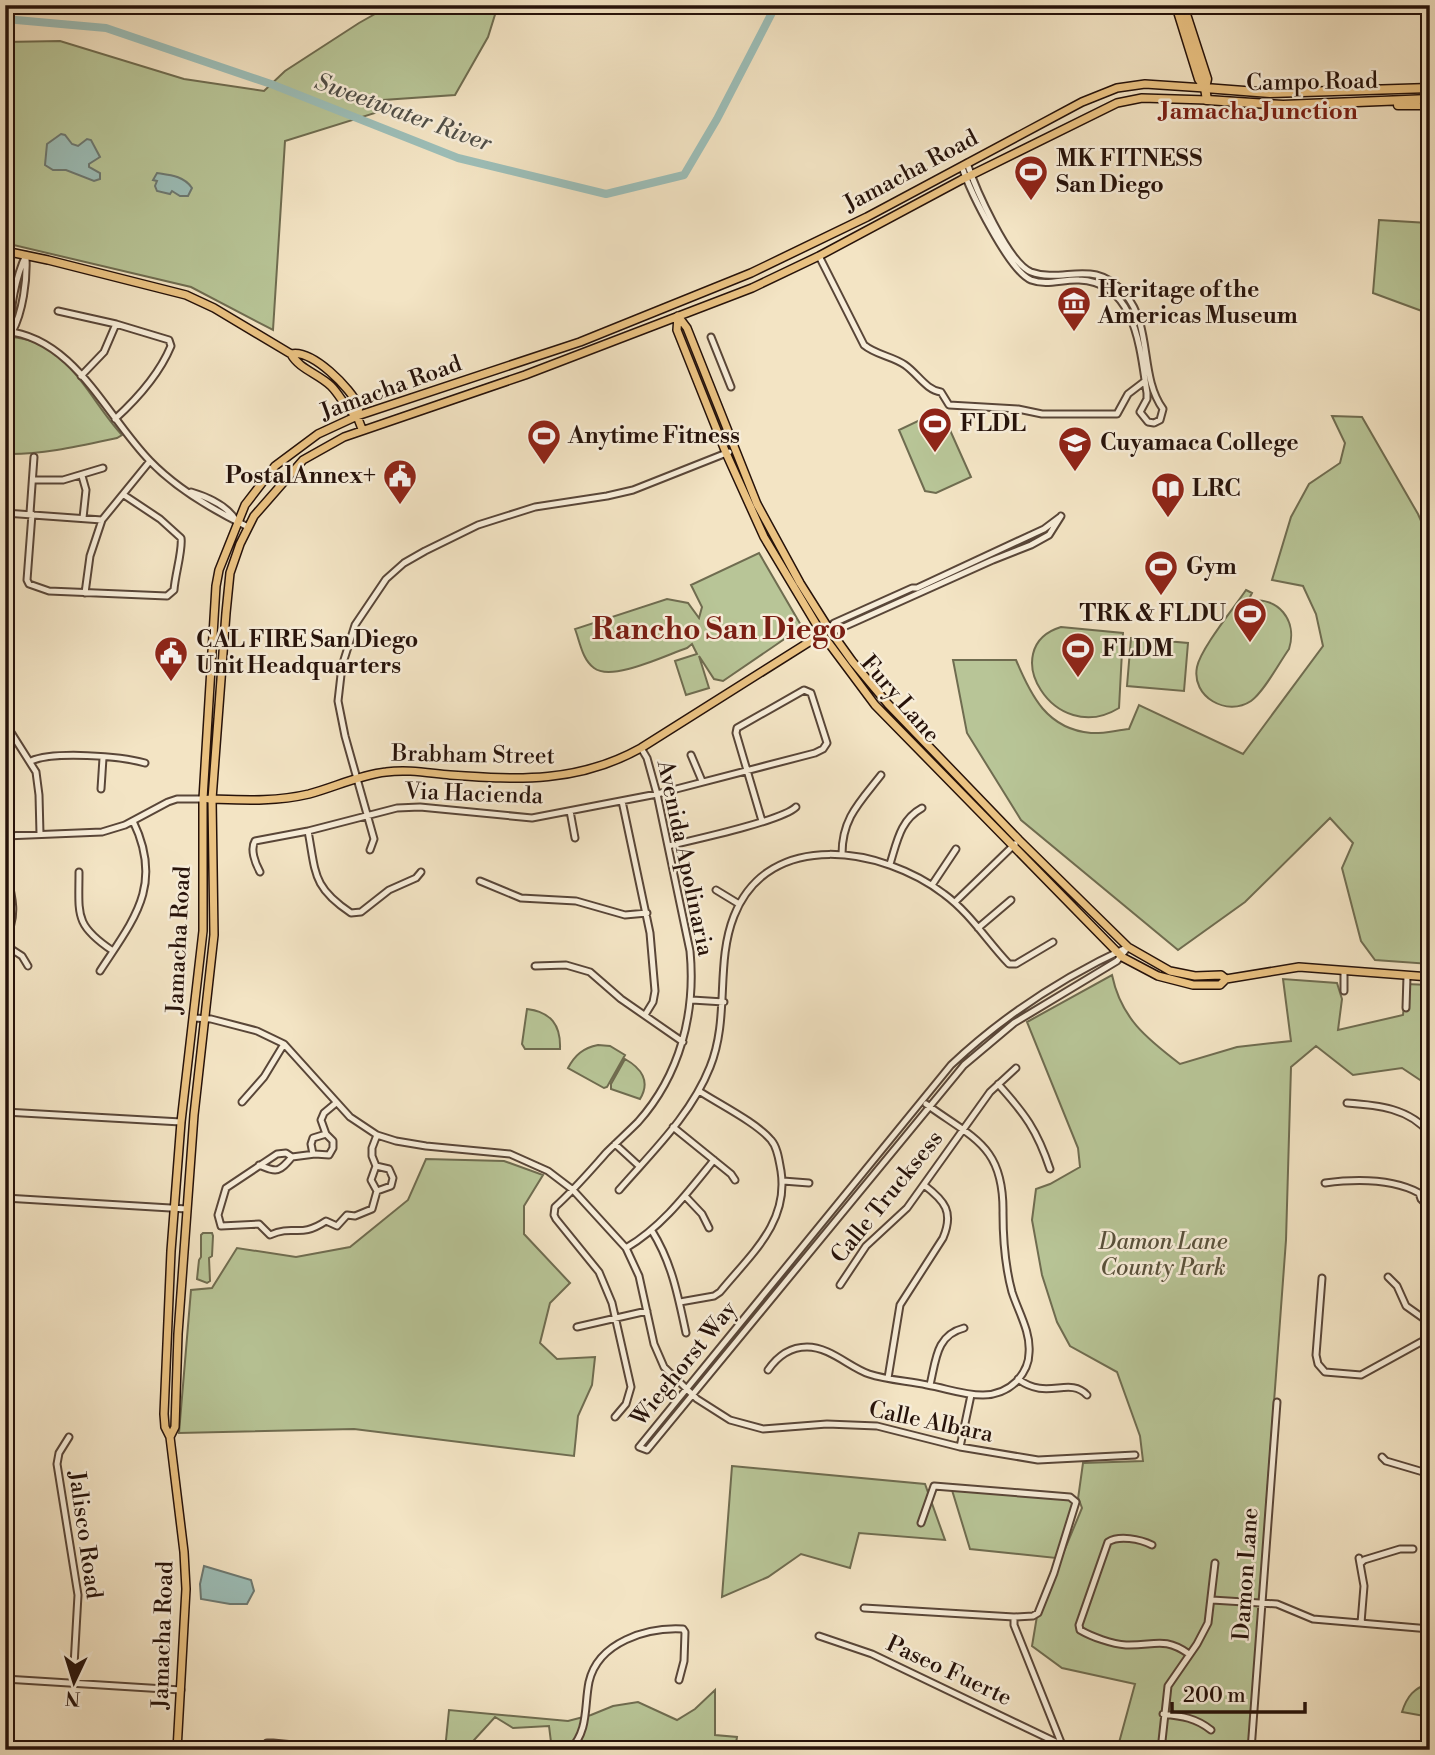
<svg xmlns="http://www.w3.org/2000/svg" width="1435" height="1755" viewBox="0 0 1435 1755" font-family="'Libre Bodoni',serif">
	<rect width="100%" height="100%" fill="#f3e4c4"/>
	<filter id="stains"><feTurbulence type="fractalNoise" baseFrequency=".00286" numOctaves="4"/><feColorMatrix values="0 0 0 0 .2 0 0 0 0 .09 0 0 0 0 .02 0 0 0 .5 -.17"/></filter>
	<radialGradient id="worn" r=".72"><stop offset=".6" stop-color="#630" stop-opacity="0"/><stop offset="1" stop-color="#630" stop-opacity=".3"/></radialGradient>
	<path fill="#b8c597" stroke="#6f6c50" stroke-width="2" d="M391 5H498L488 37 455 95 383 100 375 113 285 141 273 330 191 287 5 243V42L60 41 184 79 264 91 285 71 359 23Z
		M1379 220 1428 223 1430 314 1373 293Z
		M5 336C14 337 24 338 32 341 74 356 93 404 122 435L117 438C80 446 42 455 5 454Z
		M941 410 971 477 936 493 925 491 899 430Z
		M1332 416 1362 417 1418 514 1430 541V964L1375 960 1361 941 1342 868 1353 843 1330 818 1245 902 1178 950 1021 820 967 733 953 660H1016C1031 696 1047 729 1091 733 1103 734 1117 730 1129 729L1139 705 1243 754 1323 646 1316 614 1303 586 1272 580 1291 517 1309 484 1340 463 1345 443Z
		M759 553 802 627 723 681 714 679 699 656 709 688 686 695 675 661 697 654 692 644 687 648C666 655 612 682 594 668 582 659 580 642 575 629L667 599 688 603 699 618 702 607 691 585Z
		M1246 590 1252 593 1248 601C1278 596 1298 620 1289 649 1279 663 1264 692 1251 701 1227 717 1191 697 1197 667 1201 648 1234 608 1246 590Z
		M1061 627 1123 633 1119 708C1054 748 995 647 1061 627Z
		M1131 638 1188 643 1184 691 1127 686Z
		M1112 975C1121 1018 1146 1038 1180 1064L1237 1047 1291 1041 1283 979 1337 983 1342 999 1338 1030 1403 1015 1406 984 1430 985V1112L1422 1111 1426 1084 1402 1068 1353 1075 1316 1046 1291 1067 1286 1240 1266 1510 1251 1750H1117L1135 1684 1062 1668 1032 1646 1037 1616 1082 1508 1079 1500 1056 1558 970 1549 952 1490 1078 1499 1083 1463 1143 1461 1140 1436 1117 1372 1070 1346 1057 1322 1042 1275 1032 1220 1036 1189 1050 1184 1080 1167 1078 1148 1027 1022Z
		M527 1009C551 1012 561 1025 560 1049H525L522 1044Z
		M598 1045 610 1046 625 1055 607 1087 604 1088 568 1068C575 1055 583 1048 598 1045Z
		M625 1059C641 1068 651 1081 640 1099L611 1089V1084Z
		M426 1159 504 1161 543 1175 524 1206V1234L570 1283 550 1303 540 1343 557 1359 595 1357 592 1385 578 1416 574 1456 354 1429 179 1433 191 1290 212 1288 237 1248 296 1257 350 1247 408 1200Z
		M203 1233H212L213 1236 212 1256 209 1258 210 1281 207 1283 197 1279 199 1260 201 1257V1235Z
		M732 1466 925 1484 945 1540 859 1533 850 1568 801 1554 768 1577 722 1597Z
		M1430 1683V1717L1402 1712C1407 1696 1414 1688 1430 1683Z
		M715 1690V1735L737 1737 735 1750H552L549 1726 513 1728 495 1717 465 1750H445L449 1710 568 1721 591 1715 613 1706 638 1702 677 1720 695 1709Z"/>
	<path fill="#9cbeb8" stroke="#6d7972" stroke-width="2" d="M61 134 65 135 72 144 78 146 87 139 91 140 100 157 89 164V167L100 173V179L94 181 66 170H53L45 165 47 144Z
		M157 173C170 175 184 176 192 188L188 196H180L172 191 170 194 157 191 155 186 157 181 153 180Z
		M204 1566 251 1580 254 1591 247 1604H230L201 1599 200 1584Z"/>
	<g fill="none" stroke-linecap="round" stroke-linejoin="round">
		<path stroke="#9cbeb8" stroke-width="8" d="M5 19 106 28 271 84 458 158 606 194 684 175 717 119 776 5"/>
		<g stroke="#594638" stroke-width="9">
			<path id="minor" d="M962 167C970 191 1009 271 1031 280 1047 286 1063 279 1079 280 1136 282 1140 349 1147 393V399L1140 412 1148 422 1154 423 1160 420 1163 409C1139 376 1153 327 1125 294 1094 257 1064 284 1031 272 1008 263 975 187 967 163
				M819 256 864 345C876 355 892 356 905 365 918 374 926 390 941 392L949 405 1018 409 1042 414H1117L1128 394 1145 381
				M58 311 116 324 169 340 171 346C159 375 138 398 115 419
				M5 331C75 338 106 416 150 461 177 489 213 510 248 527
				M12 332C8 311 17 274 26 255
				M12 332C23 312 27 280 26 258
				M711 337 731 387
				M81 376 104 352 116 324
				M82 476 86 490 83 518
				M33 480H63L103 468
				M191 492C208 497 228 506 237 522
				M5 513 102 520
				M30 513 34 457
				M32 514 27 580 29 584 49 591 167 596 174 590C175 575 183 549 181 538L160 519 124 495
				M85 593 90 556 102 520 150 461
				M829 629 837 630 993 560 1031 545 1049 535 1061 516
				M829 629 834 623 912 588H917L1044 529 1060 517
				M5 723 36 772 39 795 40 834
				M691 755 702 781
				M31 761C54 751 120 756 145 763
				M101 789 103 758
				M622 801 650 933 655 991 653 1002 645 1015
				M570 811 575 838
				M308 831C316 873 312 887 351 913L361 912 389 890 416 878 421 872
				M5 836 102 832 125 825 168 802 177 799H203
				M668 846C693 840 782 821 796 807
				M370 850 374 839 345 736 338 701 342 666 355 625 386 579 404 563 425 551 478 525 535 507 607 496 633 490 729 452
				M842 854C842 818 860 802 881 775
				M890 864C897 842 900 820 922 808
				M5 868C11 892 19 915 5 938
				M79 872C79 915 74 925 113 951
				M260 872C255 863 250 849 255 841L308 831 397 808 420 807 532 818 657 794 815 753 823 749 827 743 811 693 804 690 737 728 736 733 762 821
				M480 881 521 898 576 901 625 915 647 913
				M932 885 956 849
				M716 890 739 904
				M955 902 1015 844
				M978 928 1011 900
				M5 945 22 956 28 966
				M1128 947 1117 961 1014 1023 964 1065 647 1450 639 1447 951 1065C1003 1016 1063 977 1128 947Z
				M535 966 566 965 590 972 621 999 683 1042
				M100 971C134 919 164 885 133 821
				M1344 991V972
				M692 1000 724 1002
				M1406 1008 1407 976
				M194 1018 211 1019 257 1031 284 1044 350 1117 377 1135 396 1141 426 1146 510 1154 548 1171 573 1190 626 1248 639 1276 654 1344 664 1367 697 1399 730 1420 763 1429 827 1424 877 1426 960 1447 1038 1460 1135 1455
				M998 1084C1025 1114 1037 1130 1050 1169
				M242 1102 264 1077 284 1044
				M336 1103 324 1113 321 1120 326 1134 333 1141V1148L329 1155 315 1154 292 1157 286 1153 277 1154 226 1188 218 1215 221 1226 259 1224 270 1235C295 1224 299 1239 326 1221L337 1226 347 1215 355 1216 372 1209 377 1191 371 1180 376 1166 372 1156V1148L377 1135
				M1347 1103C1377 1105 1410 1108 1430 1134
				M5 1112 181 1122
				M673 1127 731 1174 735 1180
				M615 1144 639 1166
				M313 1154 311 1144 313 1138 326 1134
				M259 1165C278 1173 279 1172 292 1157
				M376 1166 389 1169 393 1178 391 1186 377 1191
				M783 1181 809 1183
				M1325 1183C1356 1179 1391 1178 1419 1193L1421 1199 1426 1204H1430
				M619 1190C652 1152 691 1115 710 1067 730 1018 715 964 734 916 769 827 884 848 944 894 970 913 987 941 1009 964H1016L1053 942
				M685 1196 702 1214 709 1228
				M5 1198 187 1209
				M652 1231C672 1263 678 1296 686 1333
				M626 1248C662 1227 688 1192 714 1160
				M1388 1277 1397 1286 1406 1306 1430 1323
				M1322 1278 1316 1355 1318 1364 1325 1372 1361 1375 1430 1337
				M840 1285 866 1246 907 1208 990 1092 1016 1068
				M680 1302 714 1296 720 1292C750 1255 789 1223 781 1171 779 1161 778 1148 771 1140 757 1123 719 1104 699 1091
				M577 1327 647 1311
				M768 1370C777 1357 790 1347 807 1347 830 1347 849 1367 869 1374 887 1380 908 1381 927 1385 957 1390 991 1407 1017 1381 1024 1373 1029 1363 1029 1353 1031 1332 1018 1311 1012 1292 1005 1266 1003 1239 1003 1213 1004 1146 974 1139 926 1104
				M888 1378 900 1305 943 1238C954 1212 945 1201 924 1185
				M1018 1379C1047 1401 1069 1376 1087 1395
				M930 1385C936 1360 936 1335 964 1328
				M615 1417 626 1404 631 1387 612 1303 599 1272 556 1219 554 1215 555 1207C574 1190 590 1171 607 1152 617 1142 628 1132 638 1122 680 1075 696 1013 690 951L657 794 647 758 641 748
				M69 1437 59 1453 57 1464 78 1595 73 1683
				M960 1447 971 1395
				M1382 1457 1386 1461 1430 1474
				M921 1523 934 1486 1070 1497 1076 1502 1054 1573 1038 1613 1033 1616 1014 1617V1625L1064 1750
				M1152 1545C1140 1539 1119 1535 1108 1542L1079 1625 1080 1630C1092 1637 1112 1644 1126 1645 1154 1646 1164 1636 1189 1654
				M1359 1558 1364 1586 1361 1623
				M1361 1563 1364 1560 1400 1549H1413
				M1212 1600 1277 1604 1313 1619 1430 1629
				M864 1608 1014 1617
				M819 1636 872 1654 1062 1745
				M5 1679 181 1690
				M1163 1714C1182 1716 1196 1718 1211 1730
				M265 1750 267 1743H273L346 1750
				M570 1750C589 1730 584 1707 589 1682 598 1642 647 1627 683 1629L685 1632 684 1661 679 1680
				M1161 1750 1168 1686 1197 1644 1208 1623 1215 1563
				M1251 1750 1277 1402"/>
		</g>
		<g stroke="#26120a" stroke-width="10">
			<path id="major" d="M5 251 48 260 186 295 214 308 291 354C299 369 319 374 331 386 341 396 346 410 357 416
				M678 316 677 330 726 453 764 537 822 634 875 705 1122 957 1158 976 1193 985H1220L1226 979 1299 967 1430 977
				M678 316 687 328 757 504 800 583 829 629 852 661 888 704 1019 840 1128 947 1170 971 1195 976 1221 975 1226 979
				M291 354C312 349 351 388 359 407L357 416 362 429
				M209 799C243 800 275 802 309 794 335 787 359 775 386 772 408 769 428 773 450 775 520 780 578 783 641 748L825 632
				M170 1437 175 1427 178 1334 194 1115 214 935 212 799 226 613 230 573 240 544 254 516 303 460 344 437 525 375 752 288 819 256 961 180 1117 103 1142 98 1207 100
				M177 1750 186 1589 184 1552 170 1437 165 1427 164 1414 171 1251 181 1122 203 931V799L216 586 219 570 245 505 275 466 318 434 357 416 580 342 751 273 867 217 1082 102 1117 88 1145 84 1205 88"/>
		</g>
		<g stroke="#26120a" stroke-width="11">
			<path id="highway" d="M1176 5 1199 79 1205 88 1270 93 1430 88
				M1183 5 1207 79 1205 88 1207 100 1283 105 1430 99
				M1398 105H1420"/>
		</g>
		<use href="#minor" stroke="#f7edd9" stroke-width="5"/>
		<use href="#major" stroke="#eac282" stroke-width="7"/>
		<use href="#highway" stroke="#eac282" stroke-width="8"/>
	</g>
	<defs>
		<g id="stadium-pin" transform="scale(1.75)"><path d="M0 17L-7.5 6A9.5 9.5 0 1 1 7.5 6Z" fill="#8f2418" stroke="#f7edd9"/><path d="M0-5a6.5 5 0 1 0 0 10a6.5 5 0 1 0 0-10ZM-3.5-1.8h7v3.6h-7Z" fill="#fff"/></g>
		<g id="museum-pin" transform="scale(1.75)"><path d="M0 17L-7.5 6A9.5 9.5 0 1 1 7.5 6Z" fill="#8f2418" stroke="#f7edd9"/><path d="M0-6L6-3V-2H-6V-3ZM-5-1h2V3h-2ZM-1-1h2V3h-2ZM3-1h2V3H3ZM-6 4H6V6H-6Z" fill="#fff"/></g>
		<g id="university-pin" transform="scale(1.75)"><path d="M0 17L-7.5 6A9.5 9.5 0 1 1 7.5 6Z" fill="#8f2418" stroke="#f7edd9"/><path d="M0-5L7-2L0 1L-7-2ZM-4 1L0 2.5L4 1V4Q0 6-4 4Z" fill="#fff"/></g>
		<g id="civic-pin" transform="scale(1.75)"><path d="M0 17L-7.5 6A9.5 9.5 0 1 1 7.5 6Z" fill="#8f2418" stroke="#f7edd9"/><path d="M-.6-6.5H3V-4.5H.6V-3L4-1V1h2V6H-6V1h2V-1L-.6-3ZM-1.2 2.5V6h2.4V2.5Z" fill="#fff"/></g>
		<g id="library-pin" transform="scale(1.75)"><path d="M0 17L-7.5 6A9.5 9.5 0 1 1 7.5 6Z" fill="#8f2418" stroke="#f7edd9"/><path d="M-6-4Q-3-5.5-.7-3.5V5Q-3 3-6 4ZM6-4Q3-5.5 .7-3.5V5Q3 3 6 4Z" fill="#fff"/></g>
	</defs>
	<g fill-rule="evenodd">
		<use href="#stadium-pin" x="1031" y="172"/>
		<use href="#museum-pin" x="1074" y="303"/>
		<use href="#stadium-pin" x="935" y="424"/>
		<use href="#stadium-pin" x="544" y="436"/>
		<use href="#university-pin" x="1075" y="443"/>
		<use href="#civic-pin" x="400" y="476"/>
		<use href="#library-pin" x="1168" y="489"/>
		<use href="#stadium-pin" x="1161" y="567"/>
		<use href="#stadium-pin" x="1250" y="614"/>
		<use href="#stadium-pin" x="1078" y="649"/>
		<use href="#civic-pin" x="171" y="653"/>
	</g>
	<g text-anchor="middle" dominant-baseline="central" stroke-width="5" stroke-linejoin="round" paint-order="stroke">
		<g font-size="23" fill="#26120a" stroke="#f7edd9">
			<text transform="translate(1312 82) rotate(-1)">Campo Road</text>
			<text transform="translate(911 171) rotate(-28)">Jamacha Road</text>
			<text transform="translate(391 388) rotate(-20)">Jamacha Road</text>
			<text transform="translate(900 699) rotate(49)">Fury Lane</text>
			<text transform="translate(473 755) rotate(1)">Brabham Street</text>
			<text transform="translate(474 794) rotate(2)">Via Hacienda</text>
			<text transform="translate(685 858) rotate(78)">Avenida Apolinaria</text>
			<text transform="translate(179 940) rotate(-87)">Jamacha Road</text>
			<text transform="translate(887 1197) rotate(-51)">Calle Trucksess</text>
			<text transform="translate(684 1364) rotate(-51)">Wieghorst Way</text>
			<text transform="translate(931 1422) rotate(12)">Calle Albara</text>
			<text transform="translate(85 1535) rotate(82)">Jalisco Road</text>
			<text transform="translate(1246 1574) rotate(-86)">Damon Lane</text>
			<text transform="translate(163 1635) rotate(-88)">Jamacha Road</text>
			<text transform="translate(949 1671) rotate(25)">Paseo Fuerte</text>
		</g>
		<g font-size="23" font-weight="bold" fill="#26120a" stroke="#f7edd9" text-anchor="start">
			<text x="1056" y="159">MK FITNESS<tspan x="1056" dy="26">San Diego</tspan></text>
			<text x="1098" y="290">Heritage of the<tspan x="1098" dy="26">Americas Museum</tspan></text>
			<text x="960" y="424">FLDL</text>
			<text x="568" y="436">Anytime Fitness</text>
			<text x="1100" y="443">Cuyamaca College</text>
			<text x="376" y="476" text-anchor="end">PostalAnnex+</text>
			<text x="1192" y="489">LRC</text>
			<text x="1186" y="567">Gym</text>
			<text x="1226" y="614" text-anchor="end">TRK &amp; FLDU</text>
			<text x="196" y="640">CAL FIRE San Diego<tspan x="196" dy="26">Unit Headquarters</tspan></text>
			<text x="1102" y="649">FLDM</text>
		</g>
		<g font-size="23" font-style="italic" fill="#59513b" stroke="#f7edd9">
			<text x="1163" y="1242">Damon Lane<tspan x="1163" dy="26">County Park</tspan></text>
		</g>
		<g font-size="24" font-weight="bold" fill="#7a1f14" stroke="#f7edd9">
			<text x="1259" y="112">Jamacha Junction</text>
		</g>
		<g font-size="24" font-style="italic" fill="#4f4e47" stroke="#f7edd9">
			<text transform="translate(403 113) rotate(20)">Sweetwater River</text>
		</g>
		<g font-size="30" font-weight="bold" fill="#7a1f14" stroke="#f7edd9">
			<text x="719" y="630">Rancho San Diego</text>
		</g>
	</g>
	<rect width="1435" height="1755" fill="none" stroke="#f3e4c4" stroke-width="28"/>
	<rect x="7" y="7" width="1421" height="1741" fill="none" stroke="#26120a" stroke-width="3.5"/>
	<rect x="14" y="14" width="1407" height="1727" fill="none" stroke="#26120a" stroke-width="2"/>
	<g transform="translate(74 1682) rotate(184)" stroke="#f7edd9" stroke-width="5" paint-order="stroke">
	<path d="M0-5L12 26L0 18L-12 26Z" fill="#26120a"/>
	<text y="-10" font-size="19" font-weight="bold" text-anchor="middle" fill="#26120a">N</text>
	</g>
	<path d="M1172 1702v10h133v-10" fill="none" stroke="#26120a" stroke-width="3.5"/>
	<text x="1183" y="1702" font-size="21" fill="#26120a" stroke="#f7edd9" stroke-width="5" paint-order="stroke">200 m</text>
	<rect width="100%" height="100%" filter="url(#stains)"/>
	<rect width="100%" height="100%" fill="url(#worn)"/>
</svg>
